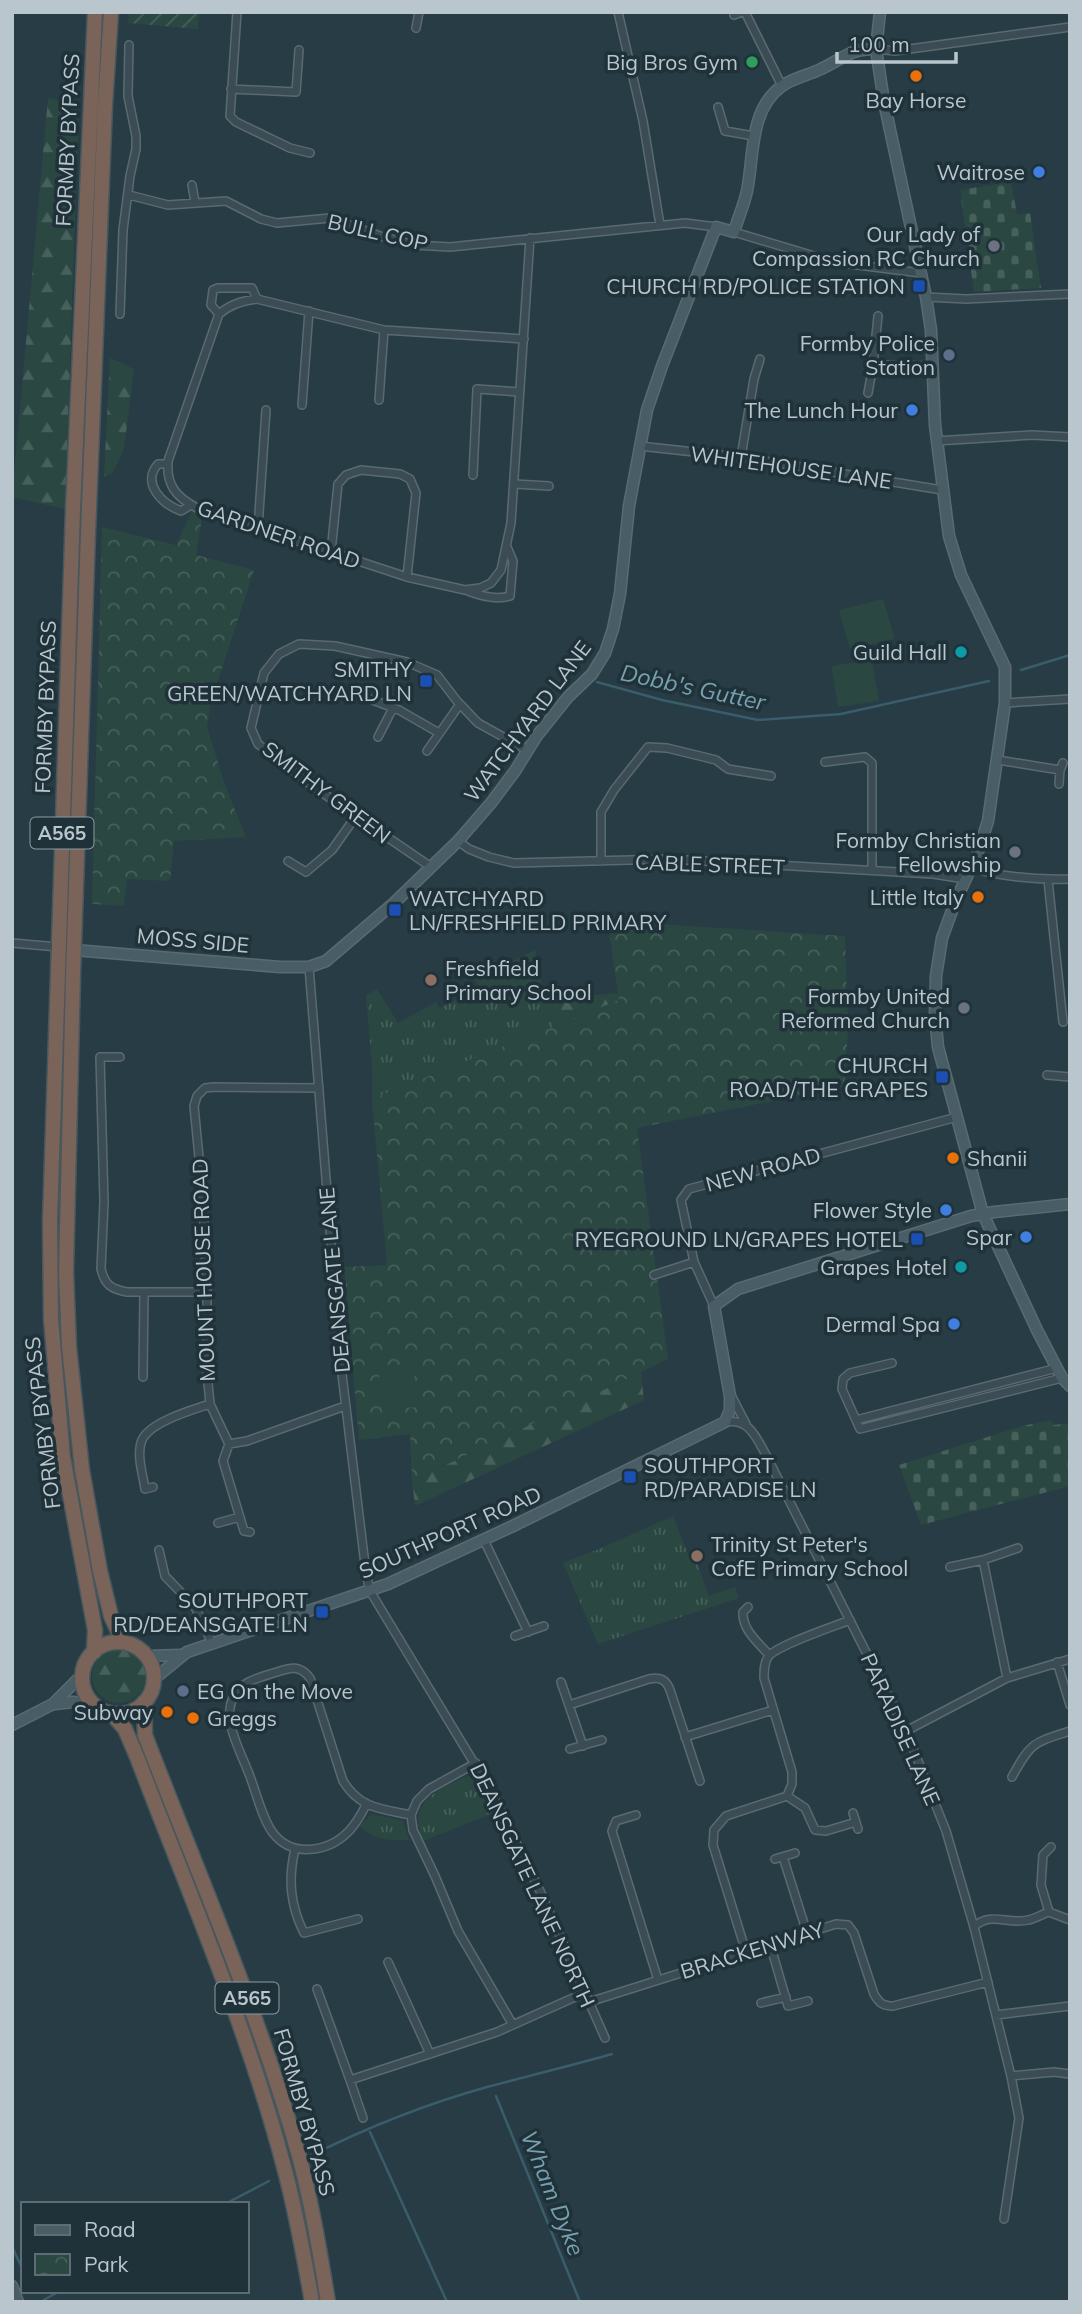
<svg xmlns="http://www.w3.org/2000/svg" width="1082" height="2314" viewBox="0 0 1082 2314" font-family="Mulish,sans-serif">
	<defs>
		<pattern id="grass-tufts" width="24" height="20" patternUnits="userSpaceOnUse" patternTransform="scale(1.75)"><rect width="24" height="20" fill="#2a4741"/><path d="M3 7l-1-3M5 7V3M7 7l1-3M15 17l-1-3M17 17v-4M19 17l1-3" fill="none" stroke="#47605b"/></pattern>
		<pattern id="forest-firs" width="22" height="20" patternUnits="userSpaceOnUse" patternTransform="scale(1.75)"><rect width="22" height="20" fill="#2a4741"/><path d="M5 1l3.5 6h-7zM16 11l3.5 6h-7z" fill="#47605b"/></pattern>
		<pattern id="cemetery-stones" width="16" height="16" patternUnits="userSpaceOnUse" patternTransform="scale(1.75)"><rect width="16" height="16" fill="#2a4741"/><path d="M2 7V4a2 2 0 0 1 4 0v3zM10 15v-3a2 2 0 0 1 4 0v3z" fill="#47605b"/></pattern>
		<pattern id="park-crowns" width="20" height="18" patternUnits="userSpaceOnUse" patternTransform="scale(1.75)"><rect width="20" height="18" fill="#2a4741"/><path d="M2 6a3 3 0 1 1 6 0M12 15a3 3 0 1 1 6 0" fill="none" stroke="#47605b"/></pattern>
		<pattern id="garden-furrows" width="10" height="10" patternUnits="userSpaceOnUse" patternTransform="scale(1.75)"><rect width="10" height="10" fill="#2a4741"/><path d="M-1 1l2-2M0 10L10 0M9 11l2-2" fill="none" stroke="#47605b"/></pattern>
	</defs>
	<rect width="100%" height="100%" fill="#273c44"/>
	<path fill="url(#grass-tufts)" d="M535 950 545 1000 554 1026 569 1027 440 1072 372 1099V1067L366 995 377 989 398 1023 436 1002 440 1008 478 988 475 979Z
		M673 1516 690 1559 695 1558 709 1596 735 1587 739 1598 598 1644 563 1563 599 1549Z
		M467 1776C482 1777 487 1800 493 1813L423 1841C406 1803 438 1789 467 1776Z
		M371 1814 403 1821 409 1840C390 1840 374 1841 360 1826Z"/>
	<path fill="url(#forest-firs)" d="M48 98 79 104 65 509 12 497Z
		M110 358 134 369 124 449 112 474 104 476Z
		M609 931 632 1026H554L545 1000 618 993Z
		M641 1372 644 1400 415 1506 412 1481Z
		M92 1676a27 27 0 1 1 54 0a27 27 0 1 1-54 0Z"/>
	<path fill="url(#cemetery-stones)" d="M1011 182 1017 214 1030 213 1041 288 974 292 960 190Z
		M1051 1420 1054 1425 1070 1423V1486L921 1525 899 1465 1022 1426Z"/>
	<path fill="url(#park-crowns)" d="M193 509 203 512 196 555 254 570 211 702 207 727 225 785 246 837 174 841 170 881 127 879 124 906 92 904 102 527 176 545Z
		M608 921 845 936 848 1032 844 1087 637 1128 668 1359 412 1481 410 1434 359 1440 344 1267 387 1265 372 1099 619 1000Z"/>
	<path fill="url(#garden-furrows)" d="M129 12H199L198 29 128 23Z"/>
	<path fill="#2a4741" d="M883 599 895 639 850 649 839 610Z
		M872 660 879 701 838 707 831 666Z
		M413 1364 417 1407 383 1410 378 1366Z"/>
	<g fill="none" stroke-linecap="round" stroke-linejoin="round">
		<path stroke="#3a5d6b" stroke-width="2.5" d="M1021 670 1070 655
			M597 682 662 700 758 720 841 714 989 681
			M496 2096 580 2302
			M370 2132 447 2302
			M310 2156C366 2128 426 2104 487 2087 528 2076 570 2066 612 2054
			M225 2204 269 2181
			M12 2247 23 2270
			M32 2291 33 2292
			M37 2301V2302
			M40 2302 60 2291"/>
		<g stroke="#5a6a71" stroke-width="10">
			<path id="street" d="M237 12 230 116 236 122 290 148 310 153
				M618 12 643 121 660 225
				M745 12 782 86
				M734 15 742 12
				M416 28 419 12
				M876 49 895 51 1070 27
				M231 89 296 92 299 50
				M718 107 725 131 754 136
				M192 185 195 202
				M129 195 168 205 226 201 261 219 277 223 330 218 380 236 414 245 450 247 685 223 716 227
				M734 232 834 262 921 273
				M926 297 966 299 1070 294
				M120 314 123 230 130 176 136 149V136L128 96 129 45
				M219 314 211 305 213 290 218 288H252L257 299
				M524 339 384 330 257 299C242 301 231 304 219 314L168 461C166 485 176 497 197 508L407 577 465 590 480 588 491 583 501 570 511 523 530 238
				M873 365 878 316
				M868 393 873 365 933 366
				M379 400 384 330
				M302 405 309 311
				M936 441 1032 435 1070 437
				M639 446 741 457 942 490
				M741 457 754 379 760 359
				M168 464H158C141 483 162 504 181 511L191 505
				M473 475 477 389 519 392
				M515 484 549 486
				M258 528 266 410
				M331 552 338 484 346 475 361 470 400 474 410 479 416 493 407 577
				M468 591C481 596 497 600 510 596L513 561 507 547
				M354 693 399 710 439 733
				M1005 703 1070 699
				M378 737 393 708
				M427 751 460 704
				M998 760 1060 770
				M825 762 865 757 872 763V870
				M1059 784 1060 770 1063 763
				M458 841 469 849 489 857 514 863 669 859 933 874 965 879
				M288 861 306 872 332 850 356 816
				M601 861V812L614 790 648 747 667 748 704 757 716 760 728 769 771 776
				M431 867 311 785 258 744 251 728 264 673 279 654 299 644 335 646 407 662 437 675 457 701 478 723 527 750
				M971 868C1003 877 1036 880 1070 879
				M1048 880 1063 1022
				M12 943 58 947
				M309 967 341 1366 366 1573 370 1591 488 1786 540 1891 605 2038
				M120 1057H100L104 1202 101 1269C105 1285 111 1289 127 1292H207
				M1047 1075 1070 1077
				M319 1088 214 1087 205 1088 197 1096 194 1106 203 1199 207 1292V1373L210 1404 229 1444 247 1441 345 1406
				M654 1275 694 1262
				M714 1306 694 1262 681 1200 689 1189 957 1117
				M892 1363 850 1373 843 1379 842 1389 860 1429 1062 1378
				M143 1377 144 1293
				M731 1395 746 1424
				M856 1420 1057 1368
				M725 1422C748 1418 755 1435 765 1453L906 1731 946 1831 974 1927 1011 2076 1019 2118 1004 2219
				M229 1444 223 1461 244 1531 250 1532
				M153 1487 145 1489C143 1475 136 1454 142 1440 150 1422 192 1410 210 1404
				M218 1523 240 1517
				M484 1540 528 1632
				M159 1550 165 1576 195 1607 212 1643
				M983 1560 1018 1548
				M950 1567 983 1560 1007 1678
				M748 1607 743 1612C742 1630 758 1642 769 1655
				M515 1636 544 1626
				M1057 1662 1070 1705
				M561 1682 583 1746
				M569 1705 649 1679C660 1677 666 1679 670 1690L700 1781
				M906 1731 1007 1678 1070 1659
				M685 1737 773 1710
				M570 1749 602 1740
				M476 1763 429 1789 417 1801 411 1815 413 1830 435 1876 458 1931 513 2025
				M1012 1777C1031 1742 1033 1743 1070 1731
				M787 1796 805 1808 815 1830 826 1831 856 1822
				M366 1805C361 1815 356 1824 348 1832 328 1852 292 1858 273 1833 262 1819 256 1791 249 1774 241 1752 222 1721 233 1698 240 1681 261 1677 277 1672 291 1667 300 1665 310 1678L343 1781C360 1809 382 1809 411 1815
				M853 1813 858 1829
				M636 1815 616 1821 612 1831 658 1980
				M1051 1847 1043 1855 1041 1885 1049 1912 1070 1920
				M295 1849C288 1879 290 1905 304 1933L358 1919
				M783 1857 807 1933
				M775 1859 795 1853
				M974 1927C990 1911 1008 1925 1028 1920 1035 1919 1042 1914 1049 1912
				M770 1944 788 2006 808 2001
				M746 1952 713 1845 714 1830 726 1816 787 1796 792 1784V1772L764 1678C764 1671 764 1663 768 1657 775 1646 835 1626 850 1620
				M388 1962 430 2054
				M317 1989 350 2080 497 2032 584 1993
				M589 2002 836 1924 848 1925 854 1933 874 1994C879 2003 883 2006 893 2006L988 1982
				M761 2003 786 1997
				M996 2015 1070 2006
				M1011 2076 1054 2072 1070 2074
				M350 2080 363 2118"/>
		</g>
		<g stroke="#5a6a71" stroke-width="13">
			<path id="secondary" d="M880 12 876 49 884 102 926 297 931 330 935 425 949 536 961 575 1005 667V703L988 821 977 855 956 900 942 938 936 976 935 1015 938 1047 983 1214 1037 1330 1062 1378 1070 1386
				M74 950 280 967H309L326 961 394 903 458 841 491 803 515 771 536 737 568 697 592 674 605 653 613 629 620 594 629 506 647 410 662 366 716 227 734 232C738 218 744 205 747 191 754 157 749 109 782 86 793 78 809 75 821 69 845 58 848 49 876 49
				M147 1656 181 1655
				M154 1679 187 1652 388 1584 513 1526 725 1422 730 1410V1396L714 1306 738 1289 971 1216 994 1212 1070 1204
				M55 1704 73 1702 94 1704
				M12 1725 53 1704 82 1675
				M12 2286 18 2302"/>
		</g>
		<g stroke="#46575e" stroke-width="17">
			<path id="highway" d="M111 12 105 105 88 533 73 974 66 1272 69 1347 82 1470 100 1571 111 1616 123 1642
				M82 1678a36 36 0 1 1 72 0a36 36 0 1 1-72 0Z
				M94 1652 95 1630 63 1457 51 1319 50 1221 73 509 95 12
				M144 1702 145 1735C198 1874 259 2012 299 2156 312 2204 320 2253 328 2302
				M111 1713 125 1729 137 1757C188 1891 248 2029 284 2167 296 2211 304 2256 312 2302"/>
		</g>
		<use href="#street" stroke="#3b4c54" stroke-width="7"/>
		<use href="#secondary" stroke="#495d67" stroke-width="10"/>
		<use href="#highway" stroke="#7a6358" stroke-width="14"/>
	</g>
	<circle fill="#2e9e5b" stroke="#203239" stroke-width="2.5" cx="752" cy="62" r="7"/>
	<g fill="#e8710a" stroke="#203239" stroke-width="2.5">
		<circle cx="916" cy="76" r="7"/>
		<circle cx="978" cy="897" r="7"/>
		<circle cx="953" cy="1158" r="7"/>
		<circle cx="167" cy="1712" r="7"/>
		<circle cx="193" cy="1718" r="7"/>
	</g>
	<g fill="#3f7fe0" stroke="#203239" stroke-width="2.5">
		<circle cx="1039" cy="172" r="7"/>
		<circle cx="912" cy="410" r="7"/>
		<circle cx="946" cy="1210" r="7"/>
		<circle cx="1026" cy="1237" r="7"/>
		<circle cx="954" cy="1324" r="7"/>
	</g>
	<g fill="#6b7280" stroke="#203239" stroke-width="2.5">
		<circle cx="994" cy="246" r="7"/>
		<circle cx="1015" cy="852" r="7"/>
		<circle cx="964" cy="1008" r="7"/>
	</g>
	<g fill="#1a4fb4" stroke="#203239" stroke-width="2.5">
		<rect x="912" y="279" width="14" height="14" rx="3.5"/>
		<rect x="419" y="674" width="14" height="14" rx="3.5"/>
		<rect x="388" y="903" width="14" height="14" rx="3.5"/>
		<rect x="935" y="1070" width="14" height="14" rx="3.5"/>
		<rect x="910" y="1232" width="14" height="14" rx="3.5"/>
		<rect x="623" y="1470" width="14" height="14" rx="3.5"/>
		<rect x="315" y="1605" width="14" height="14" rx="3.5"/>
	</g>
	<g fill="#5c6f8a" stroke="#203239" stroke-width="2.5">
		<circle cx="949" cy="355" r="7"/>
		<circle cx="183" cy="1691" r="7"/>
	</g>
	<g fill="#0f9aa8" stroke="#203239" stroke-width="2.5">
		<circle cx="961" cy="652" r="7"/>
		<circle cx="961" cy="1267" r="7"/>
	</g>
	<g fill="#8d6e63" stroke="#203239" stroke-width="2.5">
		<circle cx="431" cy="980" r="7"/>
		<circle cx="697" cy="1556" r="7"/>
	</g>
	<g text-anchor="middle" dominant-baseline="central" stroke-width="7" stroke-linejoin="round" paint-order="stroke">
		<g fill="#203239" stroke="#8b9aa1" stroke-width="2">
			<rect x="30.5" y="817.5" width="63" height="31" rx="5"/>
			<rect x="215.5" y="1982.5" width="63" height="31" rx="5"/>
		</g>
		<g font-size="19" font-weight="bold" fill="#b9c6cd">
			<text x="62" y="833">A565</text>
			<text x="247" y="1998">A565</text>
		</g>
		<g font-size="21" fill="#b9c6cd" stroke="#203239" text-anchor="end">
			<text x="738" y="62">Big Bros Gym</text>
			<text x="916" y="100" text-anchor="middle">Bay Horse</text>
			<text x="1025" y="172">Waitrose</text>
			<text x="980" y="234">Our Lady of<tspan x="980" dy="24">Compassion RC Church</tspan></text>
			<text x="905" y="286">CHURCH RD/POLICE STATION</text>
			<text x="935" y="343">Formby Police<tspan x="935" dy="24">Station</tspan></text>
			<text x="898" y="410">The Lunch Hour</text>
			<text x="947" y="652">Guild Hall</text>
			<text x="412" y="669">SMITHY<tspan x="412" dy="24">GREEN/WATCHYARD LN</tspan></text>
			<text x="1001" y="840">Formby Christian<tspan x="1001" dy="24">Fellowship</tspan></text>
			<text x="964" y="897">Little Italy</text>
			<text x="409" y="898" text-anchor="start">WATCHYARD<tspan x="409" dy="24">LN/FRESHFIELD PRIMARY</tspan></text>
			<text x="445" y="968" text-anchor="start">Freshfield<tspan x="445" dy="24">Primary School</tspan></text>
			<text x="950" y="996">Formby United<tspan x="950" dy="24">Reformed Church</tspan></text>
			<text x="928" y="1065">CHURCH<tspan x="928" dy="24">ROAD/THE GRAPES</tspan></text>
			<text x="967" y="1158" text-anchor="start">Shanii</text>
			<text x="932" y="1210">Flower Style</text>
			<text x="1012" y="1237">Spar</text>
			<text x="903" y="1239">RYEGROUND LN/GRAPES HOTEL</text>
			<text x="947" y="1267">Grapes Hotel</text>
			<text x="940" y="1324">Dermal Spa</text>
			<text x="644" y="1465" text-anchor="start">SOUTHPORT<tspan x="644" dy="24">RD/PARADISE LN</tspan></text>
			<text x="711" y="1544" text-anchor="start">Trinity St Peter's<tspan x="711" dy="24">CofE Primary School</tspan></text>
			<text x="308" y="1600">SOUTHPORT<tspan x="308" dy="24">RD/DEANSGATE LN</tspan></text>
			<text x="197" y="1691" text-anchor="start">EG On the Move</text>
			<text x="153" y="1712">Subway</text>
			<text x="207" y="1718" text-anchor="start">Greggs</text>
		</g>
		<g font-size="21" fill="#b9c6cd" stroke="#203239">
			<text transform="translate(67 140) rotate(-87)">FORMBY BYPASS</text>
			<text transform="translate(378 232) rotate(13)">BULL COP</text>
			<text transform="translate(791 467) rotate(8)">WHITEHOUSE LANE</text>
			<text transform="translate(279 534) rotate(19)">GARDNER ROAD</text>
			<text transform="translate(45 707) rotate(-88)">FORMBY BYPASS</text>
			<text transform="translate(527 721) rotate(-53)">WATCHYARD LANE</text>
			<text transform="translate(327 792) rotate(37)">SMITHY GREEN</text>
			<text transform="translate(710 864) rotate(2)">CABLE STREET</text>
			<text transform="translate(193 940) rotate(5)">MOSS SIDE</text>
			<text transform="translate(763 1169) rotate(-15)">NEW ROAD</text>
			<text transform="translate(203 1270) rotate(-92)">MOUNT HOUSE ROAD</text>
			<text transform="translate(334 1280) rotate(-95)">DEANSGATE LANE</text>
			<text transform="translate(42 1423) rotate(-97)">FORMBY BYPASS</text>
			<text transform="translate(450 1532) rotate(-24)">SOUTHPORT ROAD</text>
			<text transform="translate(901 1729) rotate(66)">PARADISE LANE</text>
			<text transform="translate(533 1885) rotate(65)">DEANSGATE LANE NORTH</text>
			<text transform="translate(752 1950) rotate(-17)">BRACKENWAY</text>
			<text transform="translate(305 2112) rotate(74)">FORMBY BYPASS</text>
		</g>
		<g font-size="23" font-style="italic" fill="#78a1b0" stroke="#203239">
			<text transform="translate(693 687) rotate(12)">Dobb's Gutter</text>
			<text transform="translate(553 2193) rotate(68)">Wham Dyke</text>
		</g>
	</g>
	<rect width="1082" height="2314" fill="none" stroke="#b9c6cd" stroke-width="28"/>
	<rect x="21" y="2202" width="228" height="91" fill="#203239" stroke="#5d6d74" stroke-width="2"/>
	<rect x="35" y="2225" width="35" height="10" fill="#495d67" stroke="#5d6d74" stroke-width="2"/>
	<text x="84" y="2237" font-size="21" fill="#b9c6cd">Road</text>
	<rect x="35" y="2254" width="35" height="21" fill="url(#park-crowns)" stroke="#5d6d74" stroke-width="2"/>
	<text x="84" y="2272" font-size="21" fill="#b9c6cd">Park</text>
	<path d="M837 52v10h119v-10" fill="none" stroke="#b9c6cd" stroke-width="3.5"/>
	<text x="848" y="52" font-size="21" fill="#b9c6cd" stroke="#203239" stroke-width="5" paint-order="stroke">100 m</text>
</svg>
